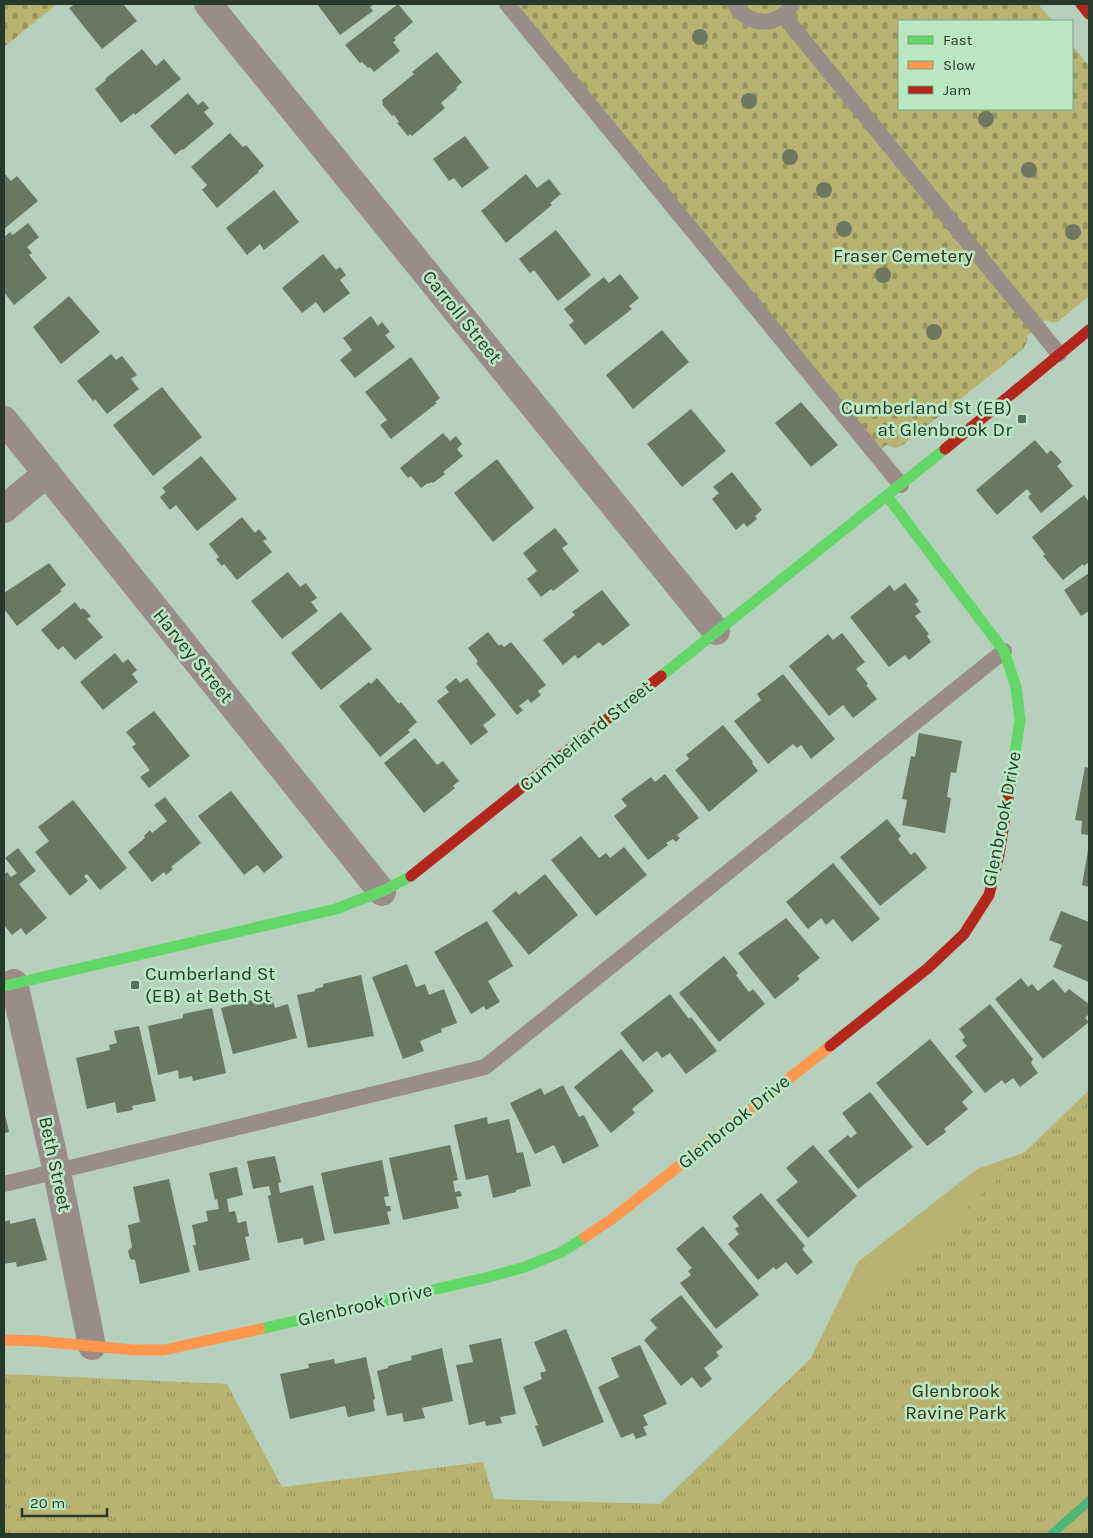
<svg xmlns="http://www.w3.org/2000/svg" width="1093" height="1538" viewBox="0 0 1093 1538" font-family="Karla,sans-serif">
	<defs>
		<pattern id="cemetery-stones" width="16" height="16" patternUnits="userSpaceOnUse" patternTransform="scale(1.25)"><rect width="16" height="16" fill="#b9b372"/><path d="M2 7V4a2 2 0 0 1 4 0v3zM10 15v-3a2 2 0 0 1 4 0v3z" fill="#96935e"/></pattern>
		<pattern id="park-tufts" width="24" height="20" patternUnits="userSpaceOnUse" patternTransform="scale(1.25)"><rect width="24" height="20" fill="#b9b372"/><path d="M3 7l-1-3M5 7V3M7 7l1-3M15 17l-1-3M17 17v-4M19 17l1-3" fill="none" stroke="#96935e"/></pattern>
	</defs>
	<rect width="100%" height="100%" fill="#b6d0bb"/>
	<path fill="#b9b372" d="M1089 1130 806 1368 858 1262 977 1169Z"/>
	<path fill="url(#cemetery-stones)" d="M4 4H57L4 47Z
		M507 4H1038L1053 21H899V109H1072V45L1089 66V296L1059 321 1053 323 1045 320 1027 336 1028 340 1023 349 903 445 896 448 886 445 876 454Z"/>
	<path fill="url(#park-tufts)" d="M1089 1090V1534H4V1374L227 1384 282 1487 483 1462 494 1499 660 1504Z"/>
	<g fill="none" stroke-linecap="round" stroke-linejoin="round">
		<path stroke="#4eb574" stroke-width="9" d="M1052 1534 1089 1501"/>
	</g>
	<path fill="#687961" d="M75 4H123L137 21 102 49 69 8Z
		M317 4H375L370 7 373 11 340 35Z
		M398 4 413 22 394 38 396 40 393 42 400 51 374 72 370 67 368 68 362 62 360 63 345 45Z
		M142 49 156 66 164 59 181 79 135 115 134 113 121 123 95 89 106 80 105 79Z
		M437 52 462 82 456 88 457 89 441 103 445 108 412 136 410 134 408 136 397 123 399 122 394 115 392 116 382 104 383 103 382 100 414 74 412 72Z
		M188 93 198 105 203 101 209 108 204 112 214 124 183 150 182 149 175 155 150 126Z
		M230 133 243 147 246 145 264 166 258 171 259 172 217 208 202 190 207 185 191 167Z
		M465 136 489 168 462 188 454 178 449 181 433 159Z
		M4 173 11 181 17 176 38 201 4 229Z
		M526 174 537 188 549 179 561 194 550 203 552 205 506 243 481 211Z
		M274 190 299 222 264 250 260 244 247 255 226 228Z
		M28 223 39 237 27 247 32 253 29 255 47 278 14 305 4 292V237L10 232 13 235Z
		M556 230 591 275 558 301 534 270 530 273 519 259Z
		M323 254 336 270 340 267 346 275 340 280 350 293 324 313 316 302 302 313 282 288Z
		M620 274 639 298 629 306 632 309 585 345 569 325 574 321 564 309 604 277 609 283Z
		M69 296 100 332 61 364 33 327Z
		M371 316 378 326 382 322 390 332 385 335 395 347 355 378 340 360 352 350 343 338Z
		M662 330 689 362 633 409 606 375Z
		M111 354 116 360 122 356 137 375 131 379 139 389 107 414 95 399 93 401 77 381Z
		M411 357 440 398 435 402 437 403 391 439 380 425 387 420 365 392Z
		M162 387 202 437 153 476 113 425Z
		M801 402 838 445 811 467 775 423Z
		M691 409 726 451 682 487 647 444Z
		M443 433 450 441 456 436 462 444 457 449 463 456 443 472 445 474 433 483 432 482 428 484V483L421 488 411 476 408 478 400 468Z
		M1035 440 1047 454 1051 450 1062 462 1057 466 1073 486 1041 513 1028 497 1031 494 1027 489 997 515 976 490Z
		M201 456 237 499 197 531 176 505 170 510 160 497 166 492 162 488Z
		M497 459 534 508 493 542 454 493Z
		M732 472 762 510 755 516 757 519 747 527 744 523 736 530 712 499 719 493 713 487Z
		M1084 495 1089 502V562L1084 566 1083 564 1063 580 1043 556 1045 554 1032 537Z
		M242 517 255 533 259 529 267 539 263 541 272 552 237 580 224 564 222 566 216 559 219 557 209 544Z
		M555 528 568 544 562 548 579 571 553 591 551 589 541 597 527 579 537 571 523 553Z
		M49 563 66 585 60 590 62 591 17 626 4 609V593Z
		M288 572 300 587 306 583 317 598 311 602 318 611 282 639 251 601Z
		M1089 573V611L1081 616 1064 590Z
		M905 583 919 601 915 604 921 612 915 616 929 634 927 636 931 642 909 660 905 655 889 667 850 617 890 585 894 591Z
		M602 590 630 625 603 646 599 642 578 659 575 655 563 665 543 640 575 615 572 612Z
		M75 602 81 610 83 608 91 616 87 619 103 637 75 660 63 646 58 650 41 630Z
		M341 612 372 649 321 690 291 653Z
		M488 632 499 646 501 644 504 647 511 642 546 685 538 691 541 695 531 703 528 699 519 706 523 710 517 715 476 663 478 661 468 648Z
		M842 633 865 662 856 669 868 684 866 685 877 699 853 718 843 705 829 716 789 666 828 634 833 640Z
		M115 653 123 663 128 659 137 670 132 674 138 682 103 710 80 682Z
		M783 674 835 739 811 759 801 745 797 748 793 744 768 764 734 721 761 700 757 694Z
		M377 678 399 704 401 702 417 722 408 730 410 732 380 757 339 706 369 682 371 684Z
		M456 678 460 683 467 678 496 715 483 725 488 732 471 745 437 701 449 692 445 687Z
		M154 711 190 756 149 788 140 777 150 770 132 747 136 744 126 732Z
		M723 725 753 762 752 763 758 771 709 812 675 770 689 759 686 755Z
		M919 733 962 741 956 773 951 772 947 797 951 798 945 833 902 825 907 800 902 799 911 756 915 757Z
		M415 738 437 765 443 761 459 781 453 786 455 788 424 813 384 763Z
		M1085 767 1089 768V835L1081 834 1082 821 1075 820Z
		M665 774 699 818 677 835 680 838 676 842 673 839 666 843 668 845 648 860 614 816 627 806 621 799 651 777 655 782Z
		M231 791 283 857 264 873 257 865 244 875 198 816Z
		M165 797 201 843 171 867 173 869 166 875 164 872 152 882 128 852 145 838 144 836 150 830 152 833 167 821 154 805Z
		M73 800 127 868 100 890 87 874 84 876 88 881 70 896 35 852 49 841 38 827Z
		M887 819 901 836 898 839 911 855 915 852 927 868 880 906 840 857Z
		M581 836 599 858 606 853 610 858 624 847 647 875 596 916 551 860Z
		M18 848 36 871 19 884 47 918 26 935 21 928 12 935 4 925V875L7 872 11 877 17 873 5 858Z
		M1088 850H1089V887L1082 885Z
		M833 863 880 919 852 942 833 919 826 925 821 918 808 929 786 902Z
		M545 874 578 915 529 955 492 911 516 891 519 895Z
		M1061 911 1089 922V982L1053 967 1062 945 1049 940Z
		M786 918 820 958 797 976 800 979 775 999 738 953Z
		M487 921 513 966 488 981 500 1002 486 1010 484 1006 471 1014 434 952Z
		M724 956 738 973 736 975 749 992 753 989 765 1004 719 1042 679 993Z
		M407 964 416 987 425 984 429 995 444 989 457 1023 441 1029 442 1032 420 1041 424 1051 403 1059 372 977Z
		M361 975 374 1036 308 1048 297 995 315 991V989L323 987V984Z
		M1021 978 1028 987 1032 984 1038 991 1053 979 1065 993 1069 989 1089 1004V1014L1085 1018 1089 1022 1043 1059 995 999Z
		M670 994 689 1019 691 1017 717 1051 686 1074 670 1053 662 1058 657 1051 643 1062 620 1033Z
		M271 995 275 1008 288 1004 297 1038 233 1054 221 1008Z
		M990 1004 1033 1059 1031 1063 1038 1073 1020 1087 1013 1078 1005 1084 1002 1080 985 1093 955 1056 967 1046 962 1040 965 1037 959 1029Z
		M212 1008 226 1073 193 1081 192 1076 179 1079 178 1070 158 1075 148 1026 183 1018V1014Z
		M139 1026 156 1101 132 1106 133 1110 117 1113 115 1102 87 1109 76 1058 110 1050 109 1045 117 1043 114 1031Z
		M930 1039 973 1092 962 1102 968 1109 944 1129 946 1132 927 1146 876 1083Z
		M621 1049 654 1091 632 1109 635 1113 611 1133 574 1087Z
		M563 1085 579 1117 584 1115 599 1146 563 1164 554 1145 535 1154 510 1103 541 1088 544 1095Z
		M870 1092 913 1147 858 1189 828 1151 848 1135 851 1138 857 1133 842 1113Z
		M4 1110 9 1132 4 1133Z
		M487 1117 488 1124 509 1119 517 1153 523 1152 531 1186 516 1190V1192L493 1198 488 1175 466 1180 454 1125Z
		M450 1145 458 1180 453 1181 455 1192 460 1191 462 1196 456 1197 459 1208 403 1220 389 1158Z
		M813 1145 857 1196 808 1238 776 1200 798 1182 786 1168Z
		M275 1156 281 1182 278 1183 280 1193 313 1185 325 1240 304 1245 303 1238 278 1243 268 1196 271 1195 269 1186 253 1189 247 1161Z
		M382 1160 389 1196 384 1197 386 1206H390L391 1211 387 1212 390 1224 334 1234 321 1173Z
		M237 1167 243 1195 227 1199 229 1212 235 1211 238 1223 246 1221 249 1236 245 1237 250 1260 199 1271 193 1245H196L192 1225 208 1221 206 1211 219 1209 217 1199 215 1200 209 1173Z
		M169 1179 190 1272 140 1284 135 1260 130 1259 128 1251 132 1247 128 1225 140 1222 133 1187Z
		M761 1193 805 1246 802 1249 813 1262 797 1275 786 1262 776 1270 774 1267 758 1280 728 1244 739 1234 735 1229 739 1226 732 1217Z
		M35 1218 47 1260 17 1267 16 1262 4 1264V1222L10 1220V1224Z
		M703 1226 759 1295 716 1329 680 1283 691 1275 688 1271 692 1268 676 1249Z
		M681 1295 723 1347 716 1352 719 1356 704 1368 712 1379 701 1388 692 1377 681 1386 644 1340 657 1328 650 1320Z
		M566 1329 604 1422 543 1447 535 1426 538 1425 523 1387 542 1379 540 1373 546 1371 534 1342Z
		M501 1338 516 1414 500 1417 502 1423 486 1426 485 1421 469 1425 456 1365 473 1362 469 1345Z
		M640 1345 667 1404 643 1415 648 1425 643 1427 647 1435 636 1439 633 1433 621 1438 598 1387 619 1377 611 1358Z
		M442 1348 453 1401 422 1408 425 1418 404 1422 402 1413 387 1416 377 1371 388 1368V1366L412 1360 411 1356Z
		M366 1357 375 1399 373 1400 375 1411 348 1417 345 1406 290 1419 280 1374 309 1368 308 1364 334 1359 335 1364Z"/>
	<g fill="none" stroke-linecap="round" stroke-linejoin="round">
		<path stroke="#9a8d87" stroke-width="16" d="M507 4 901 485
			M735 4C748 27 779 28 792 4
			M783 15 1059 354
			M4 1184 485 1067 1004 651"/>
		<path stroke="#9a8d87" stroke-width="28" d="M208 4 716 631
			M4 420 382 892
			M4 509 47 473
			M14 983 57 1172 92 1346"/>
		<path stroke="#63d668" stroke-width="11" d="M887 496 1004 651 1016 687 1020 720 1011 780
			M661 676 945 449
			M4 986 336 909 385 890 411 876
			M260 1329 485 1278 522 1268 562 1252 585 1237"/>
		<path stroke="#ff974d" stroke-width="11" d="M585 1237 612 1219 830 1046
			M4 1340 38 1341 134 1350H164L260 1329"/>
		<path stroke="#b3261e" stroke-width="11" d="M1081 4 1089 14
			M945 449 1089 330
			M411 876 661 676
			M830 1046 928 968 964 934 989 895 999 855 1011 780"/>
	</g>
	<g fill="#707761">
		<circle cx="700" cy="37" r="8"/>
		<circle cx="749" cy="101" r="8"/>
		<circle cx="986" cy="119" r="8"/>
		<circle cx="790" cy="157" r="8"/>
		<circle cx="1029" cy="170" r="8"/>
		<circle cx="824" cy="190" r="8"/>
		<circle cx="844" cy="229" r="8"/>
		<circle cx="1073" cy="232" r="8"/>
		<circle cx="883" cy="275" r="8"/>
		<circle cx="934" cy="332" r="8"/>
	</g>
	<g fill="#586e5d" stroke="#b9e8c2" stroke-width="2">
		<rect x="1017" y="414" width="10" height="10" rx="2.5"/>
		<rect x="130" y="980" width="10" height="10" rx="2.5"/>
	</g>
	<g text-anchor="middle" dominant-baseline="central" stroke-width="5" stroke-linejoin="round" paint-order="stroke">
		<g font-size="19" fill="#372f17" stroke="#b9e8c2">
			<text x="903" y="256">Fraser Cemetery</text>
			<text x="956" y="1391">Glenbrook<tspan x="956" dy="22">Ravine Park</tspan></text>
		</g>
		<g font-size="19" fill="#26392a" stroke="#b9e8c2">
			<text transform="translate(462 317) rotate(51)">Carroll Street</text>
			<text transform="translate(193 656) rotate(51)">Harvey Street</text>
			<text transform="translate(586 736) rotate(-39)">Cumberland Street</text>
			<text transform="translate(1002 819) rotate(-79)">Glenbrook Drive</text>
			<text transform="translate(734 1122) rotate(-39)">Glenbrook Drive</text>
			<text transform="translate(55 1164) rotate(78)">Beth Street</text>
			<text transform="translate(365 1305) rotate(-13)">Glenbrook Drive</text>
		</g>
		<g font-size="19" fill="#26392a" stroke="#b9e8c2" text-anchor="end">
			<text x="1012" y="408">Cumberland St (EB)<tspan x="1012" dy="22">at Glenbrook Dr</tspan></text>
			<text x="145" y="974" text-anchor="start">Cumberland St<tspan x="145" dy="22">(EB) at Beth St</tspan></text>
		</g>
	</g>
	<rect width="1093" height="1538" fill="none" stroke="#26392a" stroke-width="10"/>
	<rect x="898" y="20" width="175" height="90" fill="#b9e8c2" stroke="#7ea285"/>
	<rect x="908" y="36" width="25" height="8" fill="#63d668" stroke="#7ea285"/>
	<text x="943" y="45" font-size="15" fill="#26392a">Fast</text>
	<rect x="908" y="61" width="25" height="8" fill="#ff974d" stroke="#7ea285"/>
	<text x="943" y="70" font-size="15" fill="#26392a">Slow</text>
	<rect x="908" y="86" width="25" height="8" fill="#b3261e" stroke="#7ea285"/>
	<text x="943" y="95" font-size="15" fill="#26392a">Jam</text>
	<path d="M22 1508v8h85v-8" fill="none" stroke="#26392a" stroke-width="2.5"/>
	<text x="30" y="1508" font-size="15" fill="#26392a" stroke="#b9e8c2" stroke-width="4" paint-order="stroke">20 m</text>
</svg>
